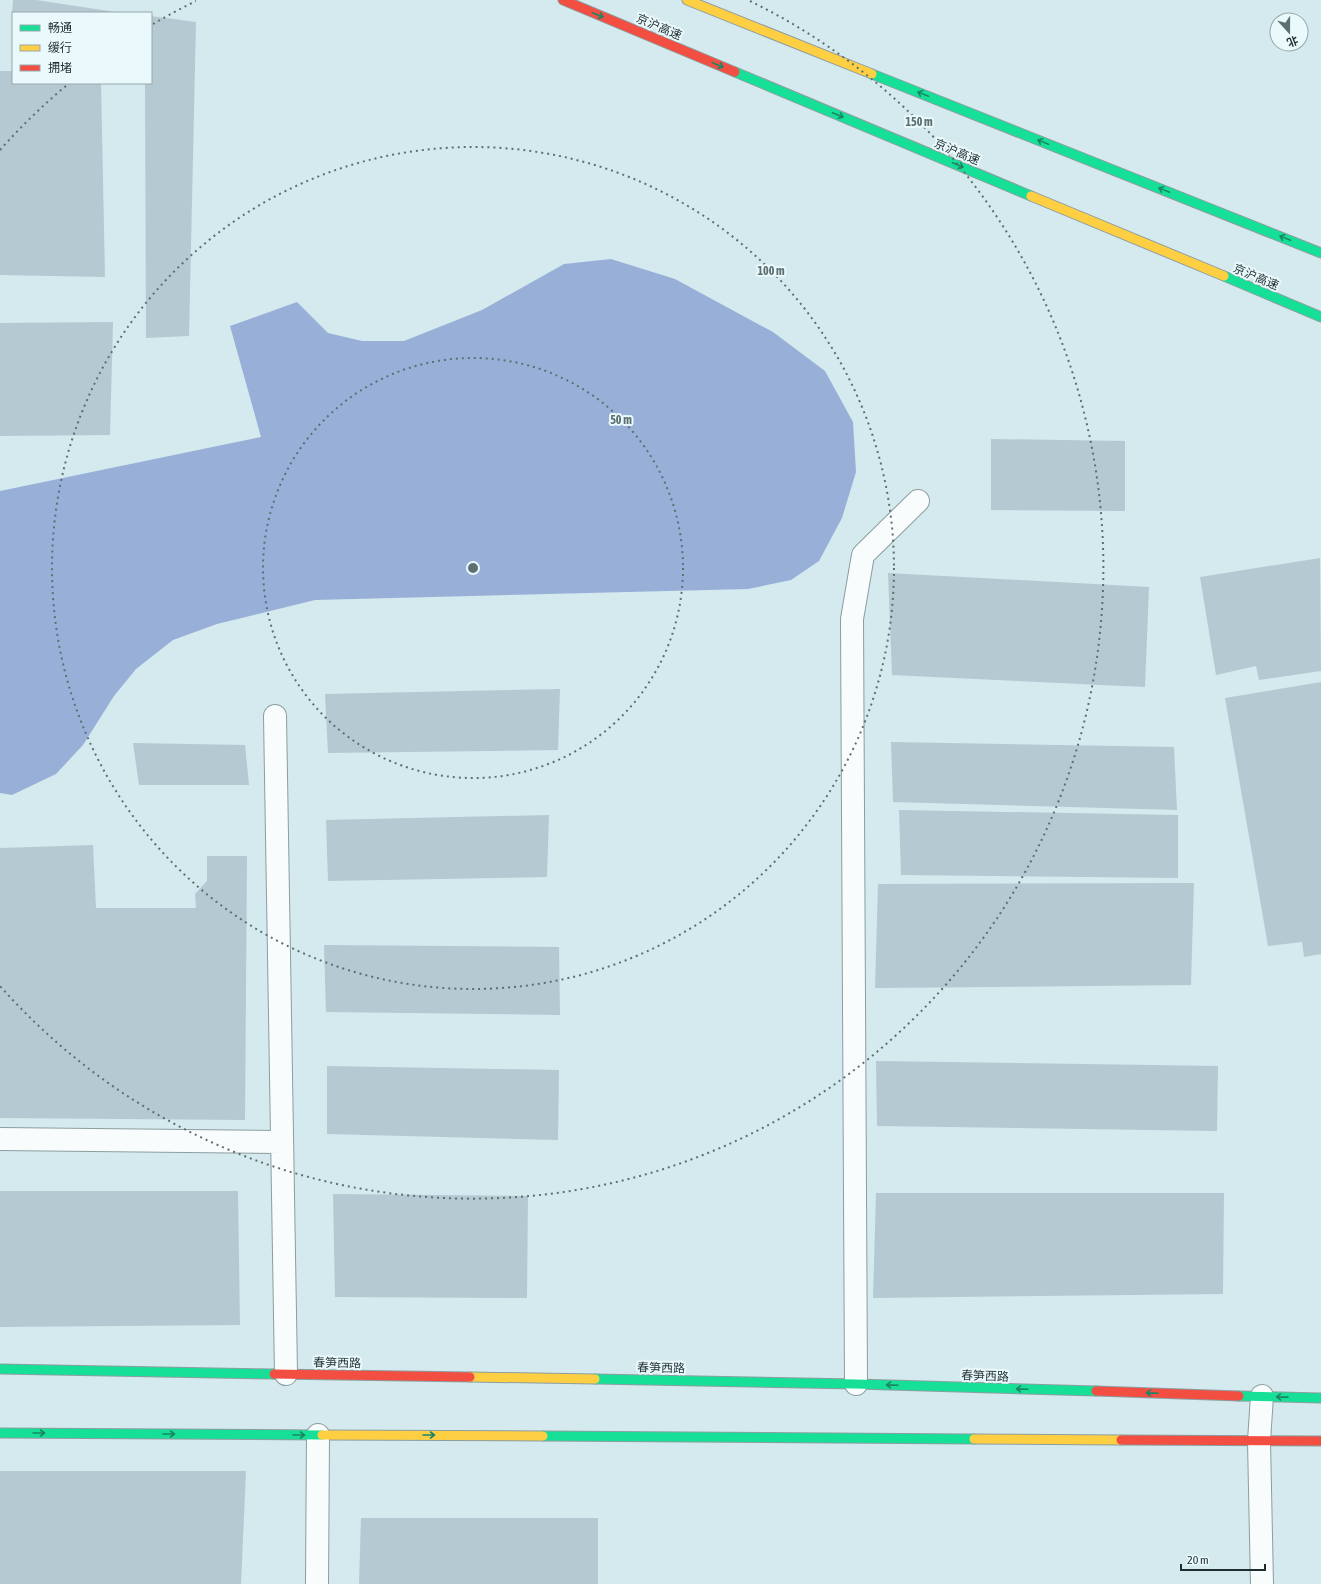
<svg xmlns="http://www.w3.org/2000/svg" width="1321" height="1584" viewBox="0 0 1321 1584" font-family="'Asap Condensed','Noto Sans SC',sans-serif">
	<rect width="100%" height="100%" fill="#d4eaee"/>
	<path fill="#98b0d8" d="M611 259 675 279 773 332 825 371 853 422 856 472 842 518 819 561 791 580 748 589 315 600 217 624 173 640 136 669 114 696 83 745 56 774 12 795 0 793V491L261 437 230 326 297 302 328 333 362 341H404L482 310 564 264Z"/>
	<path fill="#b4c9d2" d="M13 0H36L122 13H12Z
		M151 16 196 22 189 336 146 338 145 83H151Z
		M0 71H13V83H101L105 277 0 275Z
		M113 322 110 435 0 436V323Z
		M991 439 1125 441V511L991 510Z
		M1320 558 1321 671 1259 680 1256 666 1216 675 1200 577Z
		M888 573 1149 587 1145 687 892 675Z
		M1321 682V954L1304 957 1302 942 1268 946 1225 698Z
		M560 689 558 750 328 753 325 694Z
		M891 742 1174 747 1177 810 893 802Z
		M133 743 245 745 249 785H139Z
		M899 810 1178 815V878L901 875Z
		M549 815 547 877 328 881 326 820Z
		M93 845 96 908H196L195 894 207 881V856H247L245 1120 0 1118V848Z
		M1194 883 1191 985 875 988 878 884Z
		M324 945 559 947 560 1015 326 1012Z
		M876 1061 1218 1066 1217 1131 877 1126Z
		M327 1066 559 1070 558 1140 327 1134Z
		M0 1191H238L240 1325 0 1327Z
		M876 1193H1224L1223 1294 873 1298Z
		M333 1194 528 1196 527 1298 335 1297Z
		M0 1471H246L241 1584H0Z
		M361 1518H598V1584H359Z"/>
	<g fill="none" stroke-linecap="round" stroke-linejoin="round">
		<g stroke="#8c9da0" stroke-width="24">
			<path id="street" d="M275 716 286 1374
				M0 1139 282 1142
				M856 1384 852 619 863 555 918 501
				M317 1584 318 1435
				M1262 1584 1259 1441 1262 1396"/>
		</g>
		<g stroke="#8c9da0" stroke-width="11">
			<path id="fast" d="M735 72 1031 196
				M872 74 1321 253
				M1224 276 1321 317
				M0 1369 274 1374
				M595 1379 856 1384 1096 1391
				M1239 1396 1321 1398
				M0 1433 322 1435
				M543 1436 974 1439"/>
		</g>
		<g stroke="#8c9da0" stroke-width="11">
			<path id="slow" d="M687 0 872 74
				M1031 196 1224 276
				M470 1377 595 1379
				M322 1435 543 1436
				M974 1439 1121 1440"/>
		</g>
		<g stroke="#8c9da0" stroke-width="11">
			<path id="jam" d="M563 0 735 72
				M274 1374 470 1377
				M1096 1391 1239 1396
				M1121 1440 1321 1441"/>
		</g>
		<use href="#street" stroke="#f9fcfc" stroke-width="22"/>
		<use href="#fast" stroke="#16e098" stroke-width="9"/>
		<use href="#slow" stroke="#ffcf43" stroke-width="9"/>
		<use href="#jam" stroke="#f24e42" stroke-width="9"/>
	</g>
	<defs><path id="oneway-shaft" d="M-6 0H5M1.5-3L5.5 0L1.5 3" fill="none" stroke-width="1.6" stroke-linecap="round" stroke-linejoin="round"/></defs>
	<g stroke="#1a8664">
		<use href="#oneway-shaft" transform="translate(598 15) rotate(23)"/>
		<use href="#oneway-shaft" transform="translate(718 65) rotate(23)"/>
		<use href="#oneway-shaft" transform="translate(923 94) rotate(-158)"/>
		<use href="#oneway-shaft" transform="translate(838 115) rotate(23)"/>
		<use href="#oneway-shaft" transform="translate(1043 142) rotate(-158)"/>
		<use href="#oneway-shaft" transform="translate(958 165) rotate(23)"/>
		<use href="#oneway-shaft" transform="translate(1164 190) rotate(-158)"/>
		<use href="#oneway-shaft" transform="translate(1285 238) rotate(-158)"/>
		<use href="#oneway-shaft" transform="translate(892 1385) rotate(-178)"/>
		<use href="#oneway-shaft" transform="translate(1022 1389) rotate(-178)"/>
		<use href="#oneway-shaft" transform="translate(1152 1393) rotate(-178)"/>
		<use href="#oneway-shaft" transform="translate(1282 1397) rotate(-179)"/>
		<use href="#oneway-shaft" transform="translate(39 1433)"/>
		<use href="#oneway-shaft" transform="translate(169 1434)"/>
		<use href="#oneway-shaft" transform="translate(299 1435)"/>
		<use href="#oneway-shaft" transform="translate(429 1435)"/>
	</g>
	<g fill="none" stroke="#5e6f72" stroke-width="2" stroke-dasharray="2 4">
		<circle cx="473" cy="568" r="210"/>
		<circle cx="473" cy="568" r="421"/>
		<path d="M0 150A631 631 0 0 1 67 85M153 24A631 631 0 0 1 196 1M750 1A631 631 0 1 1 0 986"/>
	</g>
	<g text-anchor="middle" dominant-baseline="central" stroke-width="4" stroke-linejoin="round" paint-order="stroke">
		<g font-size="12" fill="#1e2d30" stroke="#eaf9fc">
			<text transform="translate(659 27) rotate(23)">京沪高速</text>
			<text transform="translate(957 152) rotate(23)">京沪高速</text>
			<text transform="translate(1256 277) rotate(23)">京沪高速</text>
			<text transform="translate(337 1363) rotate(1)">春笋西路</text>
			<text transform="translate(661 1368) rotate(1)">春笋西路</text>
			<text transform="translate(985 1376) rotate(2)">春笋西路</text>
		</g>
	</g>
	<circle cx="473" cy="568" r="6" fill="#5e6f72" stroke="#eaf9fc" stroke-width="2"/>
	<g font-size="12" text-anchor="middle" font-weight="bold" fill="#5e6f72" stroke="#eaf9fc" stroke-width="4" stroke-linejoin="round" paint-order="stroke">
		<text x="919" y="126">150 m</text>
		<text x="771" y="275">100 m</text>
		<text x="621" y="424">50 m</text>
	</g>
	<rect x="12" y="12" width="140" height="72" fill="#eaf9fc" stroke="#98a7aa"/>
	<rect x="20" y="25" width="20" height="6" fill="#16e098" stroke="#98a7aa"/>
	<text x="48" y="32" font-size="12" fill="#1e2d30">畅通</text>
	<rect x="20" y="45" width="20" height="6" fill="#ffcf43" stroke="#98a7aa"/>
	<text x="48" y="52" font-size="12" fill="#1e2d30">缓行</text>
	<rect x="20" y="65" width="20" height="6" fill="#f24e42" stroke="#98a7aa"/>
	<text x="48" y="72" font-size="12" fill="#1e2d30">拥堵</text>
	<g transform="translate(1289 32) rotate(159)"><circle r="19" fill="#eaf9fc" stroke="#98a7aa"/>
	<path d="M0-3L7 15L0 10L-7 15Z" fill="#5e6f72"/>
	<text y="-6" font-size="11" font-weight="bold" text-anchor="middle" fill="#1e2d30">北</text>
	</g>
	<path d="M1181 1564v6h84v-6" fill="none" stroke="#1e2d30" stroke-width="2"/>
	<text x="1187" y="1564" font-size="12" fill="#1e2d30" stroke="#eaf9fc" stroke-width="3" paint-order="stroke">20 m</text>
</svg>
